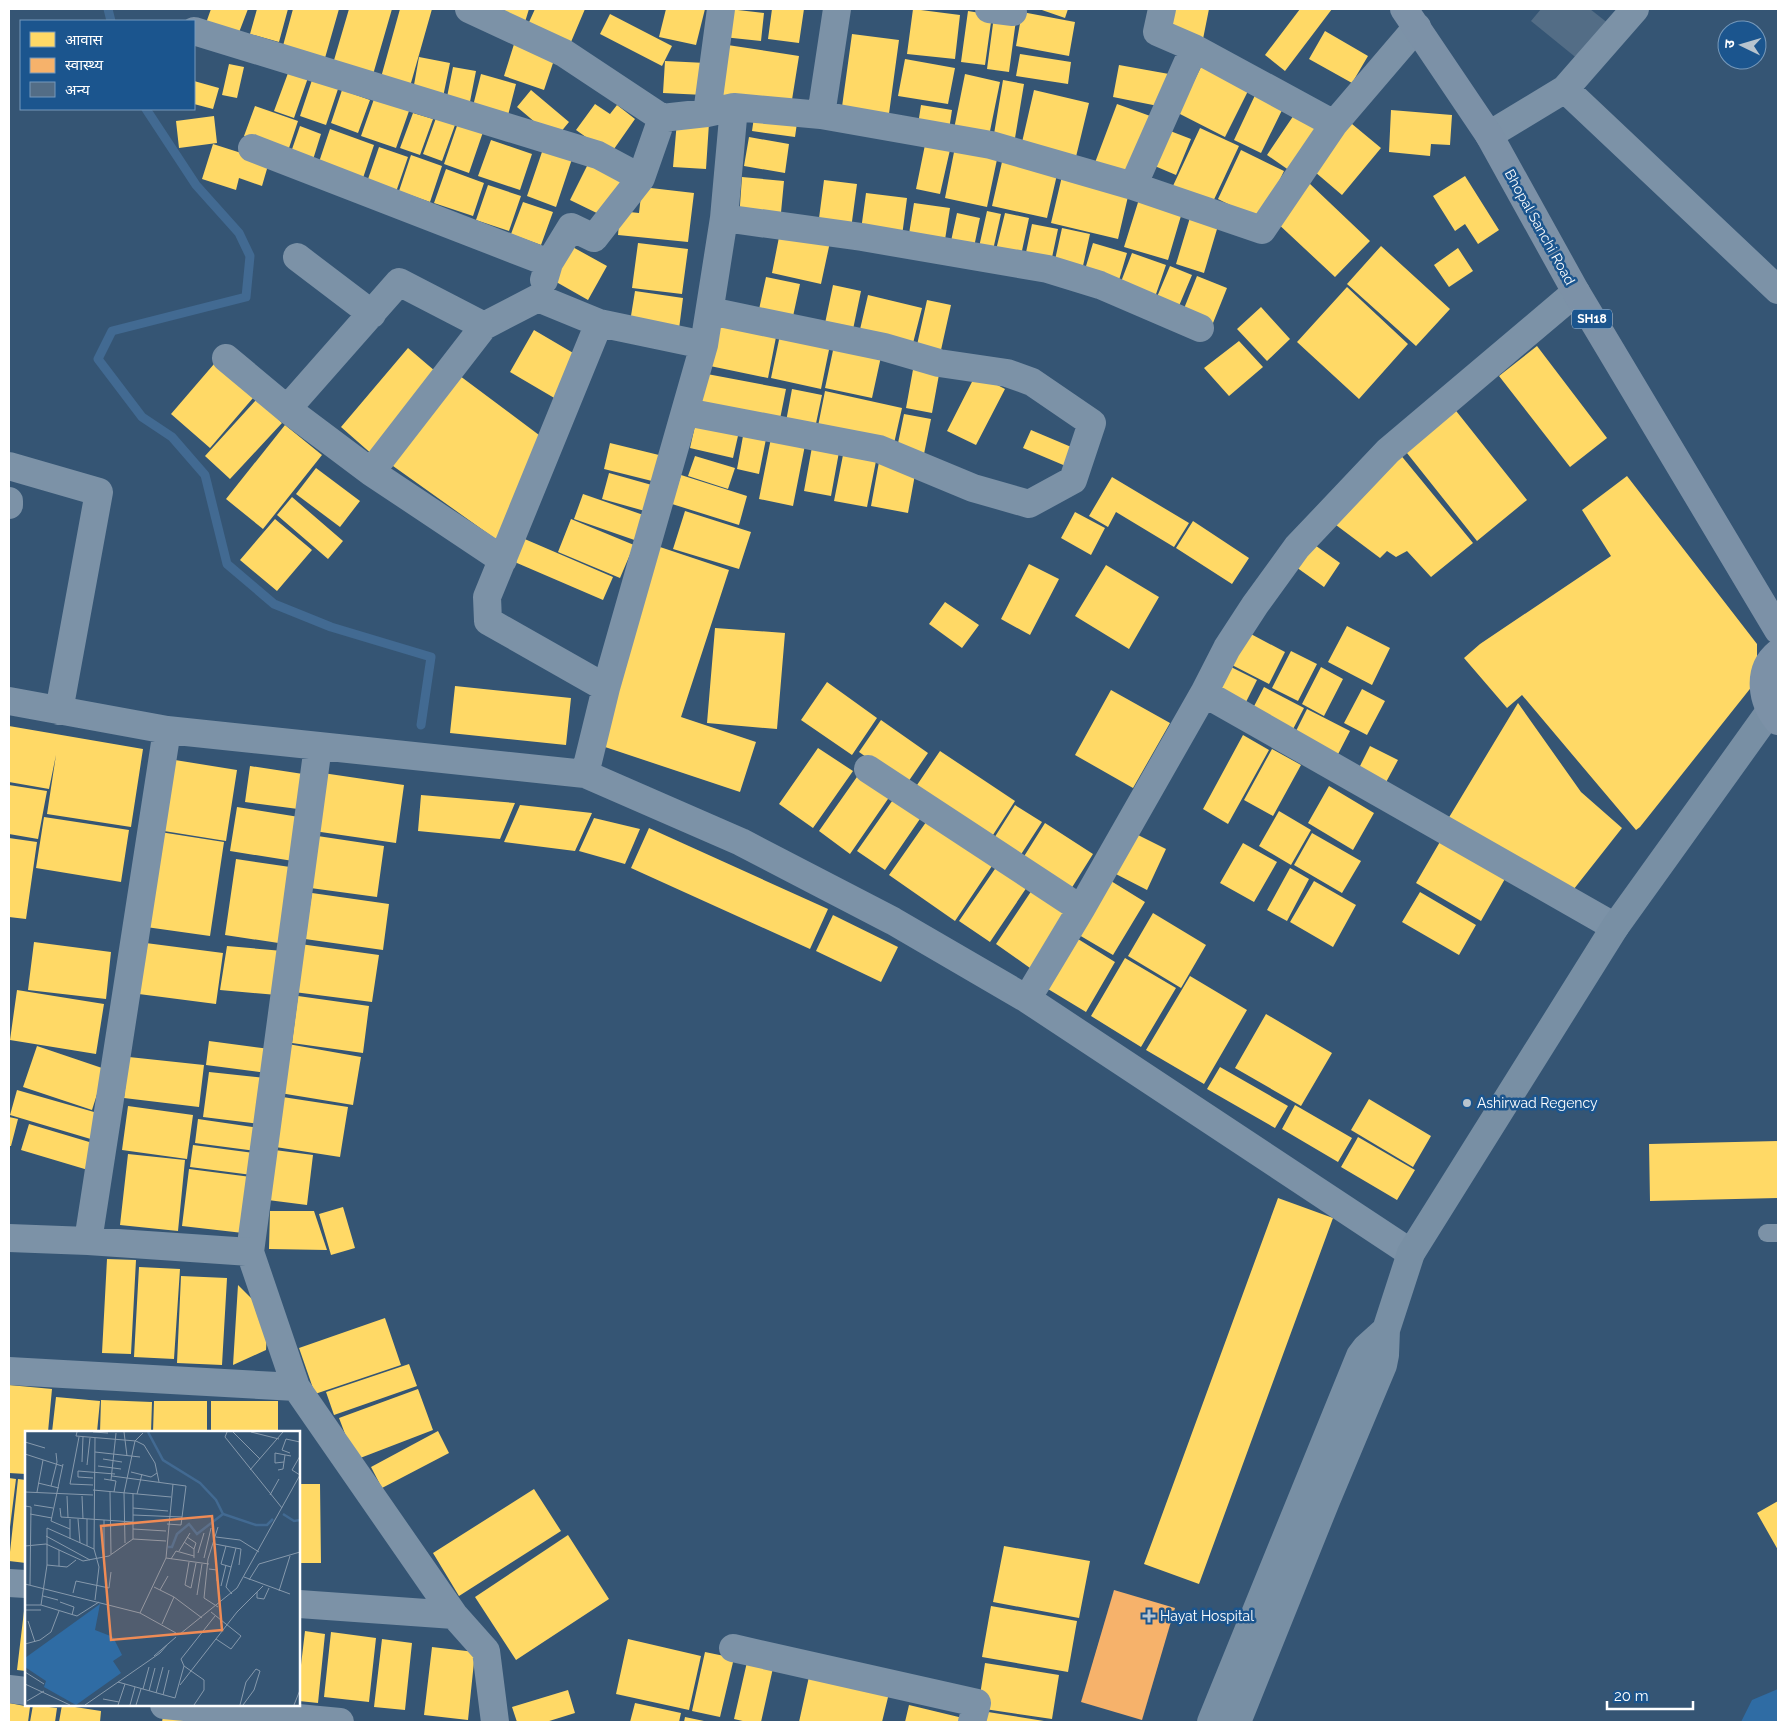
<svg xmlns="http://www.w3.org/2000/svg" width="1787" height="1731" viewBox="0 0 1787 1731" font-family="Raleway,'Noto Sans Devanagari',sans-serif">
	<rect width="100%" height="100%" fill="#355574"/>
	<path fill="#2f6ca4" d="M1778 1689V1722H1741L1752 1700Z"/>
	<path fill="#ffd966" d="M211 9H248L238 35 206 23Z
		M257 9H288L279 42 250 34Z
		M293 9H339L323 65 281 53Z
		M349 9H392L372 78 332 67Z
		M400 9H432L409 90 380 81Z
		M497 9H529L525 22Z
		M535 9H585L571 42 525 31Z
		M666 9H705L696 45 659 37Z
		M729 9 764 13 761 41 723 37Z
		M772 9H804L799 43 768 39Z
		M913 9 960 15 955 59 907 54Z
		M1039 9H1068L1065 18Z
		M1172 9H1209L1203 39 1168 32Z
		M1300 9H1332L1285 71 1265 55Z
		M968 11 992 15 985 65 961 62Z
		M1022 12 1075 22 1069 56 1016 46Z
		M610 14 672 46 662 66 600 34Z
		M994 16 1016 20 1009 72 987 69Z
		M1325 31 1368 56 1352 83 1309 59Z
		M852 34 899 40 888 121 841 114Z
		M515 41 556 54 544 90 504 76Z
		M721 44 799 56 791 106 714 94Z
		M1020 54 1071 62 1068 84 1016 76Z
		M419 57 450 63 442 102 412 96Z
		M905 59 955 68 948 104 898 96Z
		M665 61 706 63 704 95 663 93Z
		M1204 61 1251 85 1225 137 1178 113Z
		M229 64 244 67 237 98 222 95Z
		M291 65 310 72 294 118 274 111Z
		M1119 65 1169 74 1163 107 1113 97Z
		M453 67 476 71 468 112 445 107Z
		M314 74 340 83 326 125 300 116Z
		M481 74 516 84 506 123 471 114Z
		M965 74 1000 82 989 136 954 129Z
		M1003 80 1024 84 1014 144 993 140Z
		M194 81 219 88 213 109 194 104Z
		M342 90 370 100 358 133 331 123Z
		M531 90 569 122 555 139 517 107Z
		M1034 90 1089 103 1074 165 1020 151Z
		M1257 91 1285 104 1261 153 1234 140Z
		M374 99 409 111 396 148 361 136Z
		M595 104 610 114 617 105 635 119 607 159 593 142 576 130Z
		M1117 104 1153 117 1128 181 1093 168Z
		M921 105 952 110 948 136 917 131Z
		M255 106 298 121 288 151 244 136Z
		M1298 109 1325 127 1293 173 1267 155Z
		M755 110 798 116 795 137 752 131Z
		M1391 110 1452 115 1450 145 1431 144 1430 156 1389 152Z
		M413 113 433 119 420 155 400 148Z
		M214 116 217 143 179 148 176 121Z
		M436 118 455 125 442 161 423 154Z
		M1346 119 1381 148 1342 195 1308 166Z
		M677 121 709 123 706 169 673 167Z
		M458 123 483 132 469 173 444 164Z
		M300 126 321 134 311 166 289 158Z
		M1200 128 1239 146 1211 206 1172 188Z
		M330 129 374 145 362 181 318 165Z
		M1165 129 1191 139 1176 175 1150 164Z
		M927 135 952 141 940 194 916 189Z
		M749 137 789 144 785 173 744 166Z
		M491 140 532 154 520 190 478 176Z
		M956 142 999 150 987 207 945 198Z
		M213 144 269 162 262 186 239 178 236 190 202 179Z
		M379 147 408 157 396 192 367 182Z
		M543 149 572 159 556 207 527 196Z
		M1241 150 1284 171 1260 220 1218 199Z
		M1004 153 1059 166 1047 218 992 206Z
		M411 155 442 166 430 202 399 191Z
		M591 158 625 175 605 217 570 200Z
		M446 169 484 183 473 216 434 203Z
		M1063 172 1130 188 1118 239 1051 223Z
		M1465 176 1499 230 1478 244 1465 224 1455 231 1433 196Z
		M742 177 784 181 780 223 739 219Z
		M824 180 857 184 851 229 818 226Z
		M1309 183 1370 241 1335 277 1274 220Z
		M488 185 521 196 509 231 476 220Z
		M642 187 694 193 688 242 618 235 620 211 639 213Z
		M866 193 907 198 902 236 861 230Z
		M1140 196 1183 209 1168 260 1124 247Z
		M523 202 553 212 541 245 511 234Z
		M914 203 950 208 944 246 908 240Z
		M987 211 1001 214 993 250 979 247Z
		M1192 211 1220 219 1204 273 1176 264Z
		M957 213 980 218 973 252 950 246Z
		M1005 213 1029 218 1020 260 995 254Z
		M1032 224 1058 229 1050 267 1024 262Z
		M1062 228 1090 234 1081 275 1053 269Z
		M780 232 830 242 821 284 772 273Z
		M638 243 688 249 682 294 632 288Z
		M1093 243 1127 253 1117 287 1083 276Z
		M569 245 607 266 588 300 551 279Z
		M1381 246 1450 309 1416 346 1347 284Z
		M1458 248 1473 271 1449 287 1434 265Z
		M1132 253 1166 265 1154 300 1119 287Z
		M1170 266 1192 275 1176 313 1154 304Z
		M1197 276 1227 288 1211 328 1181 316Z
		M766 277 800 284 792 321 758 314Z
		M833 285 861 291 851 339 823 333Z
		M1347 287 1408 344 1359 399 1297 342Z
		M635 291 683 298 679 329 630 322Z
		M868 295 922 308 911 351 858 338Z
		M927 300 951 305 939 359 915 354Z
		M1261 307 1290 339 1267 361 1237 329Z
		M719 320 777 332 768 378 710 366Z
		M534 330 580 357 556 399 510 372Z
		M780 335 830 345 821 389 771 378Z
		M835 341 882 352 872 398 825 388Z
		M1239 341 1263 367 1229 396 1204 368Z
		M1537 346 1607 438 1570 467 1499 376Z
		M408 348 442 377 374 456 341 427Z
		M214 364 253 398 210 448 171 414Z
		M914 364 940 369 932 413 906 408Z
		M452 370 547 441 497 540 386 461Z
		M707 374 786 389 779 424 700 409Z
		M976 374 1005 389 976 445 947 431Z
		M792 389 822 395 814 433 785 427Z
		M825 391 902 408 893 448 817 431Z
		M257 399 282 423 230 479 205 456Z
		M1453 407 1527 500 1477 541 1403 448Z
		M904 414 931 419 924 454 897 448Z
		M697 417 740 427 733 458 690 448Z
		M285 425 322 455 263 529 226 499Z
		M745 425 768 429 759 474 737 469Z
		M1031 430 1076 449 1068 467 1023 448Z
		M772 433 806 440 793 506 759 499Z
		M610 443 659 455 652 481 604 469Z
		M812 447 839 452 831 496 804 491Z
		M1399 453 1473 543 1431 577 1407 551 1396 557 1387 551 1380 558 1332 522Z
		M843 455 876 461 867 507 834 501Z
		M695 456 735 468 728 489 688 476Z
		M879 462 916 469 908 513 871 506Z
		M316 468 360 501 340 527 296 494Z
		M609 473 659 487 652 513 602 499Z
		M681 475 747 496 739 525 672 504Z
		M1627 476 1757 644V680L1640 827 1636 830 1522 695 1507 708 1464 658 1480 644 1611 556 1582 510Z
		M1112 477 1189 523 1174 547 1116 512 1108 527 1089 516Z
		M583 494 652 518 643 543 574 519Z
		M292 497 343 541 328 559 277 515Z
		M685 511 751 532 739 569 673 549Z
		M1075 512 1105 528 1091 555 1061 538Z
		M275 519 312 550 277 591 240 560Z
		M571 519 634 545 620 578 558 552Z
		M1193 521 1249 558 1232 584 1176 548Z
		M520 537 613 577 603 600 510 560Z
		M1312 543 1340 563 1324 587 1296 567Z
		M660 547 729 570 681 717 756 742 740 792 596 744Z
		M1029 564 1059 579 1030 635 1001 619Z
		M1106 565 1159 597 1129 649 1075 616Z
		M945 602 979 625 962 648 929 624Z
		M1347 626 1390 648 1372 685 1328 662Z
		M715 628 785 633 777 729 707 723Z
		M1249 633 1285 652 1269 684 1232 665Z
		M1291 651 1317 664 1298 701 1272 688Z
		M1223 663 1257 680 1244 706 1210 689Z
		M1321 667 1343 679 1324 716 1302 704Z
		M827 682 877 718 852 755 801 720Z
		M455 686 571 698 566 745 450 733Z
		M1264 687 1304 708 1291 733 1251 712Z
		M1362 689 1385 701 1367 735 1344 723Z
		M1111 690 1170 723 1133 788 1075 755Z
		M1518 703 1581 792 1622 828 1570 894 1445 824Z
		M1307 709 1350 731 1335 760 1293 737Z
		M881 720 928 753 906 785 859 752Z
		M9 726 143 749 131 827 47 814 56 755 49 789 9 782Z
		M1243 735 1269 750 1228 824 1203 809Z
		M1370 746 1398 760 1384 786 1357 772Z
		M818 748 853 771 813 828 779 804Z
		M1272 749 1301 765 1273 816 1244 800Z
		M940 751 1015 801 991 838 915 788Z
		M175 760 237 770 226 841 164 831Z
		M250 766 303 774 298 809 245 802Z
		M316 772 404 785 396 843 307 830Z
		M859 774 890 796 850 854 819 831Z
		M9 785 47 791 38 839 9 834Z
		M1329 786 1374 813 1353 850 1308 823Z
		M897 794 924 813 885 870 857 851Z
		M421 795 515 803 500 839 418 831Z
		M520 805 592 813 575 851 504 842Z
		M1015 805 1042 822 1018 859 991 843Z
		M237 807 299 817 293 861 230 851Z
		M1279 811 1311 830 1291 865 1259 846Z
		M931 815 996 860 955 921 889 875Z
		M44 817 129 830 121 882 36 868Z
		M594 818 640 829 625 864 579 851Z
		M1045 823 1093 854 1071 889 1023 858Z
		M649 828 828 909 810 949 631 868Z
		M160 832 224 842 210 936 146 927Z
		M1132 832 1166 849 1147 890 1112 872Z
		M1312 833 1361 861 1342 893 1294 865Z
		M311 835 384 846 377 897 303 887Z
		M9 838 37 842 26 919 9 917Z
		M1441 840 1506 877 1481 921 1416 883Z
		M1243 843 1277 862 1254 902 1220 883Z
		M236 859 297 868 285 944 225 935Z
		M997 866 1027 887 990 942 959 921Z
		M1290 868 1309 879 1287 921 1267 910Z
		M1111 881 1145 902 1113 955 1079 935Z
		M1314 881 1356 905 1333 947 1290 922Z
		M1036 884 1071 907 1030 968 996 944Z
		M1420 892 1476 925 1459 955 1402 922Z
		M312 893 389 904 383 950 305 939Z
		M1153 913 1206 945 1181 988 1128 956Z
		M833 915 898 947 881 982 816 951Z
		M1078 939 1115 962 1086 1012 1048 989Z
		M34 942 111 952 106 999 28 990Z
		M138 942 223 953 216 1004 131 993Z
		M300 944 379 955 372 1002 294 992Z
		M227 946 283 951 277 995 220 990Z
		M1125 958 1176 988 1141 1047 1091 1016Z
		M1190 976 1247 1010 1204 1084 1146 1050Z
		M17 990 104 1004 96 1054 10 1040Z
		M298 996 369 1006 363 1053 292 1043Z
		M1266 1014 1332 1053 1301 1106 1235 1068Z
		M209 1041 270 1049 267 1073 206 1065Z
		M288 1044 361 1057 353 1105 280 1093Z
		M37 1046 105 1069 92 1110 23 1087Z
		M129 1057 204 1065 199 1107 124 1098Z
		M1220 1067 1288 1106 1275 1128 1207 1089Z
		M209 1072 265 1078 260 1124 203 1117Z
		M17 1090 101 1114 94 1140 10 1115Z
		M276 1096 348 1107 340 1157 269 1146Z
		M1369 1099 1431 1136 1413 1167 1351 1130Z
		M1295 1105 1352 1138 1338 1162 1282 1129Z
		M128 1106 193 1115 187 1159 122 1150Z
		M9 1117 18 1119 11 1146H9Z
		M198 1119 259 1128 256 1151 195 1143Z
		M29 1124 96 1144 88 1170 21 1150Z
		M1358 1137 1415 1170 1397 1200 1341 1167Z
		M1778 1141V1198L1650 1201 1649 1144Z
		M193 1145 254 1153 252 1175 190 1167Z
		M267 1149 313 1155 307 1205 260 1199Z
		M128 1154 185 1160 178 1231 120 1225Z
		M189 1169 251 1177 243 1233 182 1226Z
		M1278 1198 1333 1218 1199 1584 1144 1564Z
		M343 1207 355 1248 331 1255 319 1214Z
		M270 1211H314L327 1250 269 1249Z
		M107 1259 136 1260 131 1354 102 1353Z
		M139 1267 180 1269 174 1359 134 1357Z
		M181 1276 227 1278 222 1365 177 1363Z
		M238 1285 268 1315 266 1350 233 1365Z
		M385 1318 401 1365 315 1394 299 1348Z
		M409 1364 417 1386 334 1415 326 1392Z
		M9 1385 52 1389 48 1432H26V1474L9 1473Z
		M418 1389 433 1430 355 1460 339 1418Z
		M56 1397 100 1401 97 1432H52Z
		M101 1400 152 1402 151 1432H100Z
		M154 1401H207V1432H153Z
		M211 1401H278V1432H211Z
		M438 1431 449 1453 382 1488 371 1467Z
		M9 1478 16 1479 10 1527H9Z
		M18 1479 26 1480V1563L9 1561Z
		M299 1484H320L321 1563H299Z
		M534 1489 561 1531 459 1596 433 1553Z
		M1778 1501V1550L1757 1513Z
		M568 1535 609 1599 516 1660 475 1597Z
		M1004 1546 1090 1561 1079 1618 993 1602Z
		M991 1606 1077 1621 1068 1672 982 1657Z
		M24 1611 26 1612V1671L17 1670Z
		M305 1631 325 1634 318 1703 299 1701V1682Z
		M331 1632 376 1638 369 1702 324 1697Z
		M382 1639 412 1643 405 1710 374 1707Z
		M628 1639 701 1656 689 1710 616 1694Z
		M432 1647 475 1652 468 1720 424 1715Z
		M705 1652 734 1658 720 1717 692 1711Z
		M747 1662 773 1668 761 1722H747L734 1719Z
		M985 1663 1059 1675 1052 1719 978 1708Z
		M810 1672 890 1689 882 1722H799Z
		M568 1690 575 1713 546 1722H517L512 1707Z
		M9 1703 30 1707 28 1722H9Z
		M635 1703 681 1713 679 1722H630Z
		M33 1705 57 1708 55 1722H30Z
		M62 1705 101 1711 100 1722H59Z
		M909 1705 967 1719 966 1722H905Z
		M988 1712 1044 1721 1043 1722H984Z
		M163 1716 203 1722H162Z
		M685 1717 704 1721V1722H684Z"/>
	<path fill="#f6b26b" d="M1114 1590 1175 1608 1142 1720 1081 1702Z"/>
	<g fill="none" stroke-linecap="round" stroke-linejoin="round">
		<path stroke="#426a92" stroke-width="9" d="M108 9 111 21
			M146 109 196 185 239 233 250 256 246 297 112 331 98 359 142 417 172 437 205 475 227 564 274 604 331 627 431 657 421 725"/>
	</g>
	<path fill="#536d86" d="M1541 9H1590L1609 24 1579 60 1531 21Z"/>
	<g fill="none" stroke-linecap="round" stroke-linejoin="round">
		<path stroke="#7c92a7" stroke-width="18" d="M1767 1233H1778"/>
		<path stroke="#7c92a7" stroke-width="28" d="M469 9 564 53 662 118 707 113 734 107 821 115 991 145 1133 186 1262 230 1334 124 1417 27
			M989 9 1013 12
			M1162 9 1157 32 1194 48 1334 124
			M194 31 598 155 641 178
			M1565 89 1778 290
			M707 113 721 9
			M821 115 837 9
			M1489 135 1565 89 1635 9
			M252 148 549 263
			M1133 186 1194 48
			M724 218 862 237 1048 269 1100 285 1200 328
			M297 257 372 314
			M544 280 549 263 571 227 594 238 641 178 662 118
			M599 323 487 597 488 621 606 688
			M226 358 287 409 371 472 503 560
			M287 409 399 282 484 326
			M686 412 879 449 973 488 1029 504 1073 480 1092 423 1032 382 1007 373 939 363 884 347 710 311
			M9 466 99 492 59 711
			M371 472 484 326 538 298 599 323 704 345
			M9 501V505
			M1204 693 1227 648 1255 605 1297 547 1388 451 1576 292
			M9 701 167 730 585 774 741 842 893 921 1027 999 1411 1253
			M318 746 250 1252 296 1387 454 1615 486 1651 495 1722
			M868 769 1081 909
			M585 774 606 688 704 345 724 218 734 107
			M1027 999 1081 909 1204 693 1615 927
			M9 1238 88 1241 250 1252
			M88 1241 167 730
			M9 1371 296 1387
			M9 1583 26 1584
			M299 1604 454 1615
			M733 1648 977 1703 972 1722
			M9 1689 26 1691
			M164 1705 340 1722"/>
		<path stroke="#788fa4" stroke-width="28" d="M1211 1722 1360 1356 1366 1348 1386 1330
			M1237 1722 1326 1501 1383 1365 1385 1355 1386 1330 1411 1253 1615 927 1770 711"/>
		<path stroke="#7c91a7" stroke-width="28" d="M1404 9 1489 135 1576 292 1778 630
			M1778 653C1756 671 1762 702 1778 721"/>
	</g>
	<g fill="#b8c4ce" stroke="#1b558e" stroke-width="2">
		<circle cx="1467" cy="1103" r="5"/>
		<path d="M1146.5 1608.5h5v5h5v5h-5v5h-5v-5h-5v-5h5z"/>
	</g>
	<g text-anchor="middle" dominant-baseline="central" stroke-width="5" stroke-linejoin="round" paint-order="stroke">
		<rect fill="#1b558e" stroke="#bcd" stroke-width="1" x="1572" y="309.5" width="40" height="19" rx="4"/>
		<g font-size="12" font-weight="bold" fill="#fff">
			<text x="1592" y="319">SH18</text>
		</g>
		<g font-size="14" fill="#fff" stroke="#1b558e">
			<text transform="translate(1540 227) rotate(61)">Bhopal Sanchi Road</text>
		</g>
		<g font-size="14" fill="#fff" stroke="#1b558e" text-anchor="start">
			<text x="1477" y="1103">Ashirwad Regency</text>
			<text x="1160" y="1616">Hayat Hospital</text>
		</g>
	</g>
	<g transform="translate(25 1431)">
		<rect width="275" height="275" fill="#355574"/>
		<path d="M75 173 70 199 88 206 97 224 88 230 96 242 51 274 19 256 21 250 0 236V227Z" fill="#2f6ca4"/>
		<path fill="none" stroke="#426a92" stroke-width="2.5" d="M123 1 138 29 175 52 191 69 198 83 231 94H242L248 88M258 83 269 90 275 89M143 116H147L152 103 164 93 172 103 198 83"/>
		<path fill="none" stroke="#8699ac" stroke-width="1" d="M52 1 51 5 111 10 119 14 130 32 134 51M68 1 83 2M99 1 102 25M202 1 200 6 257 77M208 1 235 28M226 1 254 8M54 6 45 53 68 54M0 11 20 17M70 21 115 26M265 22 257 19 261 8 275 11M0 23 37 35M275 25 267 39 275 44M78 28 97 31M57 31 58 6M259 31 250 32V22L266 25M38 33 26 90 45 98M62 34 65 7M73 35 96 38M225 39 258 1M253 39 258 38 260 24M106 41 126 46 132 42M87 45 161 55 156 94 142 93M68 47 53 46V40L90 43M79 48 91 50 89 61M86 49 91 2M13 52 34 57M26 55 32 31 31 22M68 59 146 66M0 61 68 64M12 61 18 29M85 61 86 123M108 63V108M112 63 117 43M245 64 254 48M42 65 43 87M57 65 58 88M9 74 28 77M0 75 6 76 5 154M35 77 36 86 108 91M108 77 143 80M5 83 27 87M108 84 157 86M53 88 55 112M62 88V115M108 98 141 100M21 105 65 129M162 106 171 112 169 118M191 106 215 109 234 121M45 108V88M159 111 169 118V127M100 112 99 62 110 10 118 2M190 113 216 118 214 134M0 115 21 113 58 130 84 125 108 108 141 110M201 115 196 133 206 136M154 120 165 102M173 122 179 102M79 127V89M141 127 184 133M179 127 186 97M146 128 151 120 169 125M164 131 160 154 166 157 171 132M22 134 42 136 51 129M34 135V119M184 138 192 139V150M219 146 265 163M224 149 234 133 275 121M0 153 115 182 151 202M196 155 201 134M129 156 149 166 137 193M135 159 143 145M254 160 265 125M232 161V167L239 168 244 157M48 162 51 150 84 157 86 141M207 163 201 156 211 117M172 164 177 133M18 165 33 169M149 166 177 187M70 169 74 136 69 118 70 7M35 171 49 176 47 184M0 174H16L52 185 74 171M16 174 22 134V97L69 118M193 176 179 167 183 128 193 96M0 179H16M186 181 216 205 206 218 191 208M115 182 141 127 148 53M3 190 10 211M155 203 212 157 275 44M0 213 15 209 26 201 34 180M129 225 151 206M0 241 19 253M93 251 150 267 159 235M0 253 45 274M155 254 212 181 238 155M118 258 124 236M124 260 130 237M131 262 138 236M138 264 144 239M78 268 94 271M2 270 19 260M60 274 135 222 142 214M93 274 100 253M105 274 110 256M111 274 116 258M169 274 179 259V249L159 235 156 228 190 185M215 274 221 251 231 238 235 240 229 259 218 274M269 274 275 259"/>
		<path fill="#ef8b55" fill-opacity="0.15" stroke="#ef8b55" stroke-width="2.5" d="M187 85 197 199 86 209 76 95Z"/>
		<rect width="275" height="275" fill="none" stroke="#fff" stroke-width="2.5"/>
	</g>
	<rect width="1787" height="1731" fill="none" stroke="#ffffff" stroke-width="20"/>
	<rect x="20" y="20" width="175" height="90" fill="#1b558e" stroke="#7699bb"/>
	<rect x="30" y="32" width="25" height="15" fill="#ffd966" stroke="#7699bb"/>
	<text x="65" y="45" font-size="15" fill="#ffffff">आवास</text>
	<rect x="30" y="58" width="25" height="15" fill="#f6b26b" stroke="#7699bb"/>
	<text x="65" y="70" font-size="15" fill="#ffffff">स्वास्थ्य</text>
	<rect x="30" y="82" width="25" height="15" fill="#536d86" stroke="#7699bb"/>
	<text x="65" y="95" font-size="15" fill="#ffffff">अन्य</text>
	<g transform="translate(1742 45) rotate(275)"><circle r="24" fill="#1b558e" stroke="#7699bb"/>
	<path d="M0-4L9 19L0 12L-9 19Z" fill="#b8c4ce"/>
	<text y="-8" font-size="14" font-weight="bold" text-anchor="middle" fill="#ffffff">उ</text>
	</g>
	<path d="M1607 1701v8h86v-8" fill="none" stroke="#ffffff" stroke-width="2.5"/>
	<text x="1614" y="1701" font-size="15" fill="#ffffff" stroke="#1b558e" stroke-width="4" paint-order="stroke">20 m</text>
</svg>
